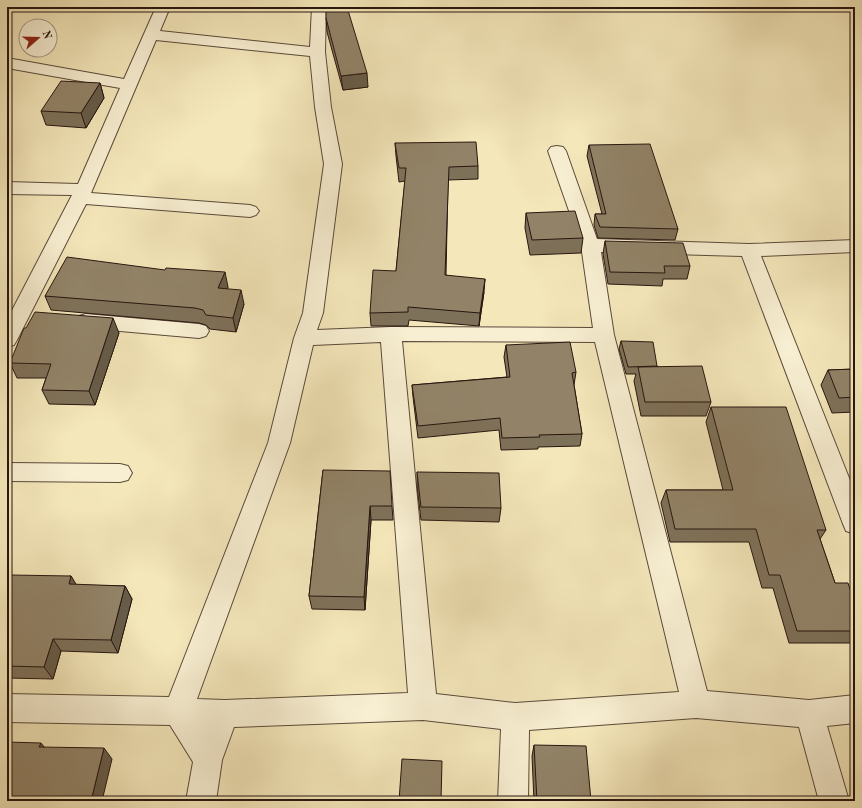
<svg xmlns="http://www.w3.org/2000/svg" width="862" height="808" viewBox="0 0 862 808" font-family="'Old Standard TT',serif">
	<rect width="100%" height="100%" fill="#f4e7ba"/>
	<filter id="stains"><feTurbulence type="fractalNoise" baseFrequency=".005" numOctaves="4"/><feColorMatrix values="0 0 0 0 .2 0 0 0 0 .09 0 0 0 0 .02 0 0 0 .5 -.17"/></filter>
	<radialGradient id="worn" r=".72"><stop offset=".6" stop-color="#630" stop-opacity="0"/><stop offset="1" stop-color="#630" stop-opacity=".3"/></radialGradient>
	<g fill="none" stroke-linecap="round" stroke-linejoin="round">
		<g stroke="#5a4a3a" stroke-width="2">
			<path id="minor" d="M156 7H170L160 31 310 47 312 7H326L325 52 331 107 342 164 323 313 317 330 391 327 593 328 581 245 548 151 551 147 557 146 563 147 566 151 597 239 749 244 855 240V252L761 256 855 493V534L846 531 843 524 742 256 601 252 614 335 707 691 809 700 855 695V723L827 726 849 801H819L799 727 696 718 529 730 528 801H498L501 729 423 720 234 727 222 760 216 801H186L193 762 170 725 7 722V694L169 697 268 443 294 338 303 313 324 164 315 107 310 56 156 40 91 193 250 205 256 207 259 211 256 215 250 217 86 204 17 340 14 345 7 347V320L72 195 7 194V182L78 184 120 88 7 68V58L124 79ZM402 341 595 342 679 692 515 703 436 694ZM381 342 408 693 225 700 197 699 290 443 313 345Z
				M86 314 199 324 206 326 209 331 206 336 199 338 86 328 79 326 76 321 79 316Z
				M7 463 120 464 128 466 132 473 128 480 120 482 7 481Z"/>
		</g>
		<use href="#minor" fill="#f8efd2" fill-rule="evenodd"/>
	</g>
	<path fill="#7e7159" stroke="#27160f" d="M326 18 368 87 343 90 327 32Z
		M100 83 104 98 86 128 46 125 41 111Z
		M395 143 478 166V179L448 180 446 275 484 292 479 326 409 320 408 326H371L370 313 396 271 405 181 399 182 396 156Z
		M589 145 678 229 675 240 598 238 594 225 595 214H602L587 156Z
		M526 213 583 238 581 253 530 255 525 228Z
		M605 241 690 266 687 279H663L662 286 608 284 603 254Z
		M228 287 227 289 244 304 236 332 210 329 206 325 199 323 51 310 45 296Z
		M119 333 95 405 49 404 42 390 46 378H17L10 363Z
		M621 341 657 366 711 402 706 416H641L634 381 636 374H626L619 349Z
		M506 345 576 372 574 385 582 434 580 446 538 447V449L501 450 499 430 418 438 413 397 412 385 507 377 504 357Z
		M855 369V412L832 413 821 385 828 370Z
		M711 407 826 530 820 539 835 583 855 603V643H789L773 588H762L749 542H670L661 503 666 490H723L706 422Z
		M323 470 392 506 393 520H371L365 610 312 609 309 596Z
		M417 472 501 508 499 522 421 520 417 486Z
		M71 576 76 585 125 586 132 599 118 653 61 651 53 679 7 678V587Z
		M534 745 591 801H534L532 756Z"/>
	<path fill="#665c49" stroke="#27160f" d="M367 73 368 87 343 90 341 76Z
		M100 83 104 98 86 128 81 113Z
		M225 272 228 287 222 303 218 288Z
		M485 279 484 292 479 326 480 313Z
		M241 290 244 304 236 332 233 318Z
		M113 318 119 333 95 405 89 391Z
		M370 506 371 520 365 610 364 597Z
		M71 576 79 589 69 584Z
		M125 586 132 599 118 653 111 640Z
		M53 639 61 651 53 679 44 667Z
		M41 743 50 754 39 747Z
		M104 748 112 759 102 801H91Z"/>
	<path fill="#928368" stroke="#27160f" d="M326 7H347L367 73 341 76 326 18Z
		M61 81 100 83 81 113 41 111Z
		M476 142 478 166 449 167 445 275 485 279 480 313 408 307V312L370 313 373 270 396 271 406 168H399L395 143Z
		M650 144 678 229 600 227 595 214H606L589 145Z
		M575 211 583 238 532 240 526 213Z
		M605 241 683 243 690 266H664L665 273 610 272Z
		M67 257 165 270 166 268 225 272 218 288 241 290 233 318 206 315 203 310 195 308 45 296Z
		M35 312 113 318 89 391 42 390 51 364 10 363 24 328H26Z
		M621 341 653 342 657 366 628 367Z
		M570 342 576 372 572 373 582 434 539 435 540 437 502 438 500 418 418 426 412 385 510 377 506 345Z
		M702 366 711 402H645L638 367Z
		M855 369V397L839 398 828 370Z
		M711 407H786L826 530H817L835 583H848L855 603V631H797L780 575H769L756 529H675L666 490H733Z
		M323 470 390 471 392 506H370L364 597 309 596Z
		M417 472 499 473 501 508 421 507Z
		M11 575 71 576 69 584 125 586 111 640 53 639 44 667 7 666V587Z
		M7 742 41 743 39 747 104 748 91 801H7Z
		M534 745 586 746 591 801H537Z
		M402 759 442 761 441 801H399Z"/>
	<rect width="862" height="808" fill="none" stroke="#f4e7ba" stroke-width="24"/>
	<rect x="8" y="8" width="846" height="792" fill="none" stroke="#27160f" stroke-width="2"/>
	<rect x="12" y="12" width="838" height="784" fill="none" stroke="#27160f"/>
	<g transform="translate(38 38) rotate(70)"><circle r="19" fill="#f8efd2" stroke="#a49884"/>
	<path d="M0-3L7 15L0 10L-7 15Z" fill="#8f2418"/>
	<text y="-6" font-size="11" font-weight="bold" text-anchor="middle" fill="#27160f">N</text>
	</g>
	<rect width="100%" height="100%" filter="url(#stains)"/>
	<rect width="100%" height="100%" fill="url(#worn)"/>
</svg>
